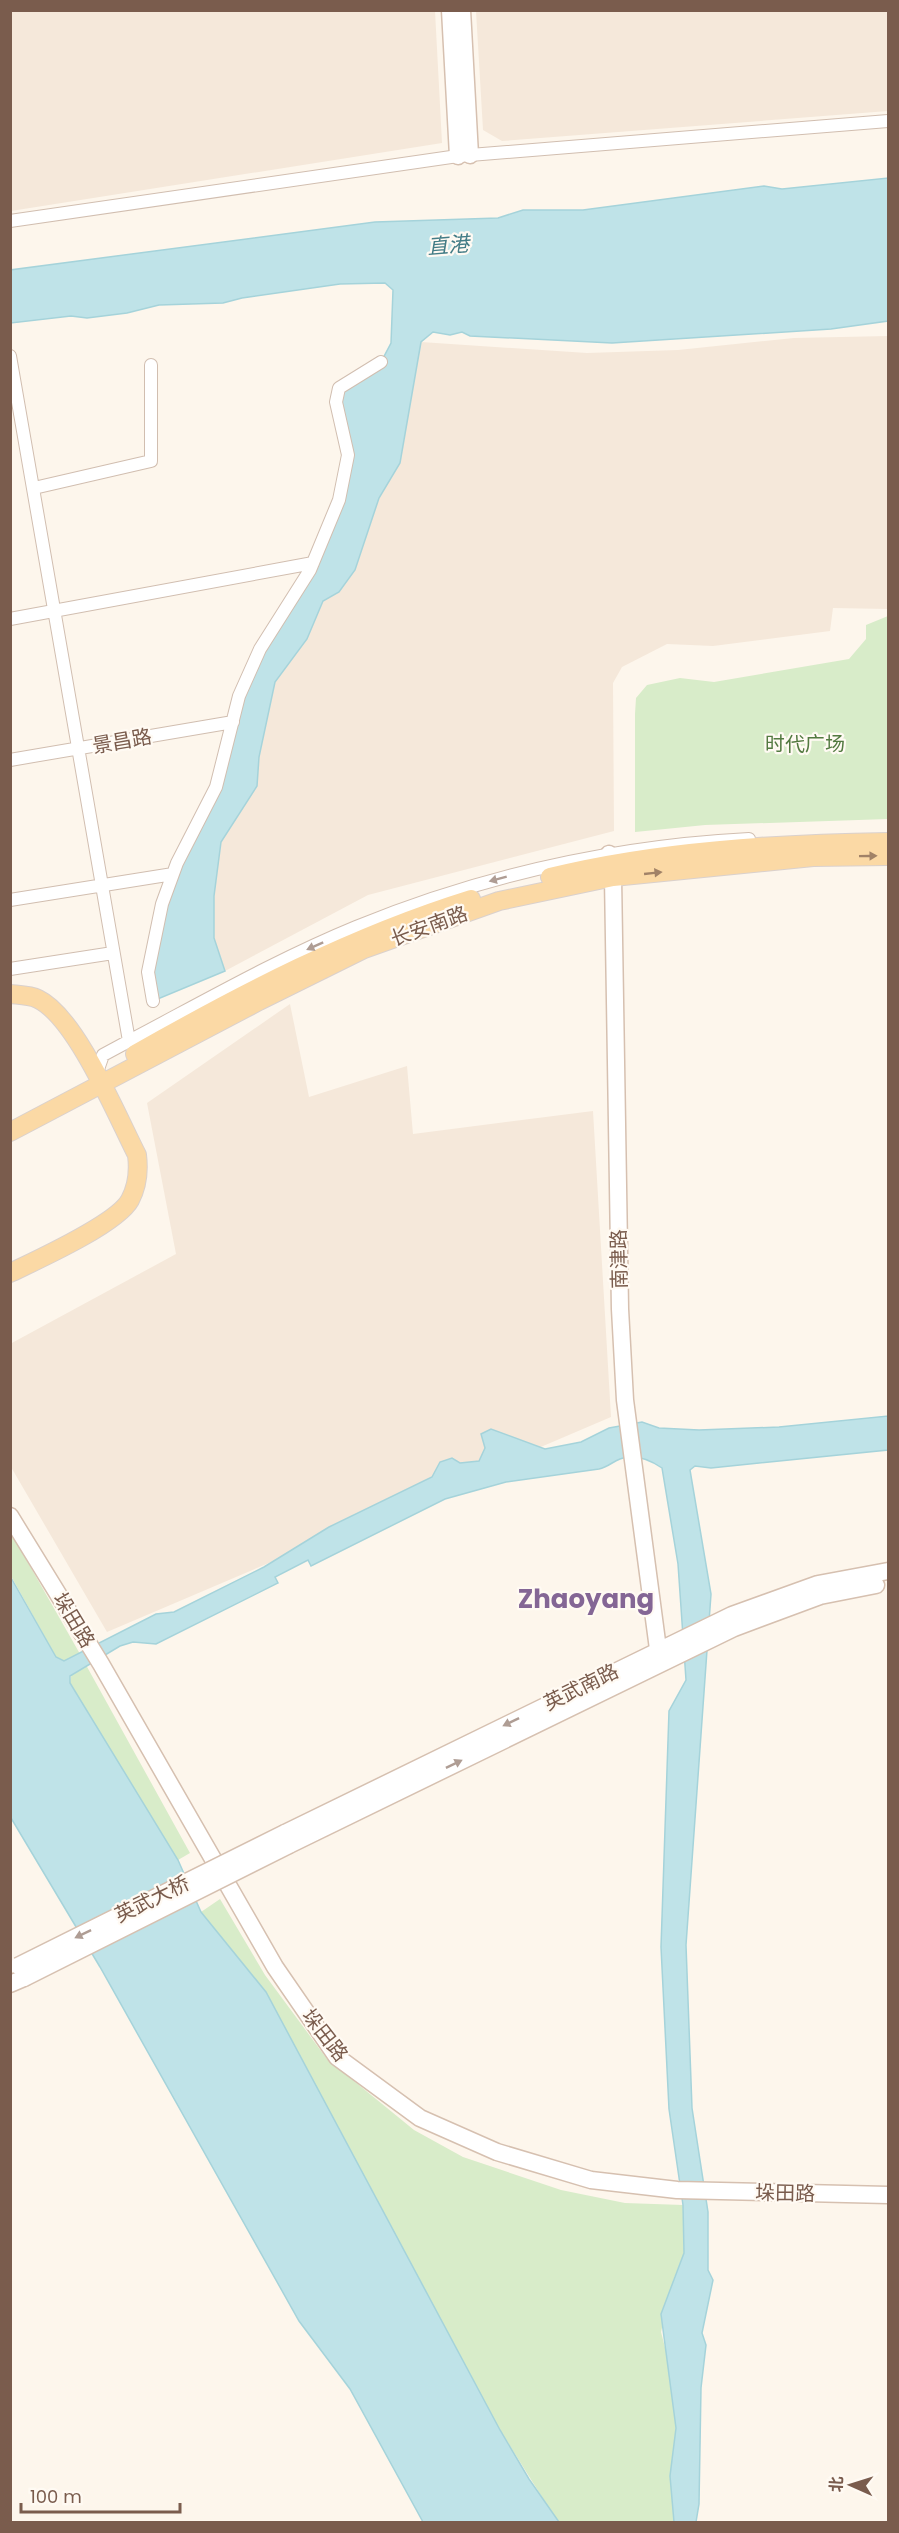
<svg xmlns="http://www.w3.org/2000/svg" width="899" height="2533" viewBox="0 0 899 2533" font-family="Poppins,'Noto Sans SC',sans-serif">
	<rect width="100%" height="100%" fill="#fdf6ec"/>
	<path fill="#f5e8da" d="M11 10 435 11 442 143 11 211Z
		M476 11H888V111L502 141 483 130Z
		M888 336V609L833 608 830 631 713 646 667 644 622 667 613 683 614 831 368 895 225 971 214 938V896L221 842 257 786 259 757 275 682 307 639 323 601 339 592 355 570 379 498 400 463 421 342 587 353 678 350 794 338Z
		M290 1004 309 1097 407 1066 413 1134 593 1111 611 1417 107 1632 11 1467 10 1344 176 1254 147 1103Z"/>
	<path fill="#d8ecc9" d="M888 616V819L705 825 635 832V714L636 698 647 685 680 678 714 682 849 659 866 639V625Z
		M10 1531 80 1654 64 1661 56 1657 11 1576Z
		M86 1665 190 1853 178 1860 70 1683 72 1672Z
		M220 1899 265 1975 327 2059 414 2130 463 2157 561 2190 625 2203 683 2205 684 2253 674 2278 661 2332 668 2359 676 2428 670 2476 674 2522 557 2521 500 2430 266 1992 201 1912Z"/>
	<path fill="#bfe3e8" stroke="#a5d3da" stroke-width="1.5" d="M888 178V321L831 329 612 343 470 336 462 332 450 335 433 332 421 342 400 463 379 498 355 570 339 592 323 601 307 639 275 682 259 757 257 786 221 842 214 896V938L225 971 153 1001 148 972 162 904 216 787 239 696 310 570 348 455 339 388 381 362 391 343 393 290 385 283 340 284 242 298 223 303 159 305 127 313 87 318 71 316 11 323 10 270 375 222 498 218 523 210H583L764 186 782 189Z
		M888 1416V1450L711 1468 695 1466 690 1470 711 1594 686 1945 692 2108 708 2212V2270L713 2280 702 2333 706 2345 701 2388 699 2504 696 2522H674L670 2476 676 2428 661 2314 684 2253 683 2205 669 2109 661 1947 669 1711 686 1680 678 1564 662 1468C650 1460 635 1453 620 1459 612 1462 608 1467 599 1469L506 1482 445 1499 311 1566 308 1560 275 1577 278 1583 156 1644 133 1642 120 1646 70 1676V1683L178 1860 201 1912 266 1992 500 2430 529 2479 559 2522H423L350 2389 299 2321 100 1967 11 1818 10 1576 56 1657 64 1661 156 1614 174 1612 264 1567 329 1527 432 1477 440 1462 452 1458 460 1463 479 1461 485 1448 481 1434 491 1429 545 1449 581 1442 609 1428 642 1422 659 1428 699 1430 779 1427Z"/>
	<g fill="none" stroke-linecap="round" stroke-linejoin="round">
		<g stroke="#d1beb0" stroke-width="14">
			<path id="street" d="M10 221 458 156 888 121
				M10 356 129 1041
				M34 488 151 461V365
				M10 619 313 563
				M10 760 233 722
				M10 900 173 874
				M10 969 113 953
				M153 1001 148 972 162 904 177 863 216 787 239 696 260 649 310 570 339 500 348 455 336 402 339 388 381 362
				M96 1075 103 1055 129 1041C203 1002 278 959 356 927 481 876 614 846 749 839"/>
		</g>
		<g stroke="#d6c0b0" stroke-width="19">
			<path id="secondary" d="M450 10 458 156
				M462 10 470 155
				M609 854 613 877 620 1309 625 1400 658 1649 663 1661
				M10 1516 101 1664 275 1967 337 2057 420 2118 497 2152 591 2180 677 2190 888 2195
				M285 1833 732 1615 818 1584 888 1571
				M289 1845 734 1628 820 1596 876 1585
				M10 1984 24 1978"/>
		</g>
		<g stroke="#dad1cd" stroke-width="20">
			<path id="primary" d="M550 877C660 850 775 844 888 842
				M10 994C19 995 30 995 38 999 76 1017 117 1116 137 1155 139 1171 138 1185 130 1200 117 1224 37 1260 10 1273
				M135 1054C243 993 352 936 471 899
				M10 1132 259 1001 364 949 499 901 613 877 813 857 888 856"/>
		</g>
		<use href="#street" stroke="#fff" stroke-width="12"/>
		<use href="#secondary" stroke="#fff" stroke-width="16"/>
		<use href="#primary" stroke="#fbd9a5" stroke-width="18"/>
		<g stroke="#d6c0b0" stroke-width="19" stroke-linecap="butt">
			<path id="secondary-bridge" d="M18 1966 285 1833
				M24 1978 289 1845"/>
		</g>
		<use href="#secondary-bridge" stroke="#fff" stroke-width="16"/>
	</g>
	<defs><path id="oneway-solid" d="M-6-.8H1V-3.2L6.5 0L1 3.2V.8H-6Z" transform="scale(1.5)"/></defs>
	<g fill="#a18267">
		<use href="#oneway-solid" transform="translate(868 856) rotate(-1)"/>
		<use href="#oneway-solid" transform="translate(653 873) rotate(-6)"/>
	</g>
	<g fill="#af9d94">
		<use href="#oneway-solid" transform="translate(498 879) rotate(165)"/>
		<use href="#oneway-solid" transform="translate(315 946) rotate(156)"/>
		<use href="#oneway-solid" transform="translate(511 1722) rotate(154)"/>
		<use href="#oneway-solid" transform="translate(454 1764) rotate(-26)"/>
		<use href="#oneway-solid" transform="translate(83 1934) rotate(154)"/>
	</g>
	<g text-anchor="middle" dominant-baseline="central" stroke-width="4.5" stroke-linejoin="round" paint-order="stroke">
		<g font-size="20" fill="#7a5c4d" stroke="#fffaf3">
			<text transform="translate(122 741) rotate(-10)">景昌路</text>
			<text transform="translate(429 926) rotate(-20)">长安南路</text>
			<text transform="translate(619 1259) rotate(-91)">南津路</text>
			<text transform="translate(74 1620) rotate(59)">垛田路</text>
			<text transform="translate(581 1687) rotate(-26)">英武南路</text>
			<text transform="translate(152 1899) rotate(-26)">英武大桥</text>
			<text transform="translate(325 2035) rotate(52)">垛田路</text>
			<text transform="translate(785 2193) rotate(1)">垛田路</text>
		</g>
		<g font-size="20" fill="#537a41" stroke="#fffaf3">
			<text x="805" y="744">时代广场</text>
		</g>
		<g font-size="21" font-style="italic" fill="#437c86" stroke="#fffaf3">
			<text transform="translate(448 245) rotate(-5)">直港</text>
		</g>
		<g font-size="26" font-weight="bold" fill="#846695" stroke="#fffaf3">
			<text x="586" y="1599">Zhaoyang</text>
		</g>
	</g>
	<rect width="899" height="2533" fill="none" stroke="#7a5c4d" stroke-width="24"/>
	<g transform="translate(851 2485) rotate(273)" stroke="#fffaf3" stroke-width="4.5" paint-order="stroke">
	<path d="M0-4.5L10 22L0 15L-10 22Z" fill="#7a5c4d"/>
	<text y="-9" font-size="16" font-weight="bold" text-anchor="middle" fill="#7a5c4d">北</text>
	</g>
	<path d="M21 2503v9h159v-9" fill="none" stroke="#7a5c4d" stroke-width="3"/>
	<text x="30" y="2503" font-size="18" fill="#7a5c4d" stroke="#fffaf3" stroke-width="4.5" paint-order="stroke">100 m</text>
</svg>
